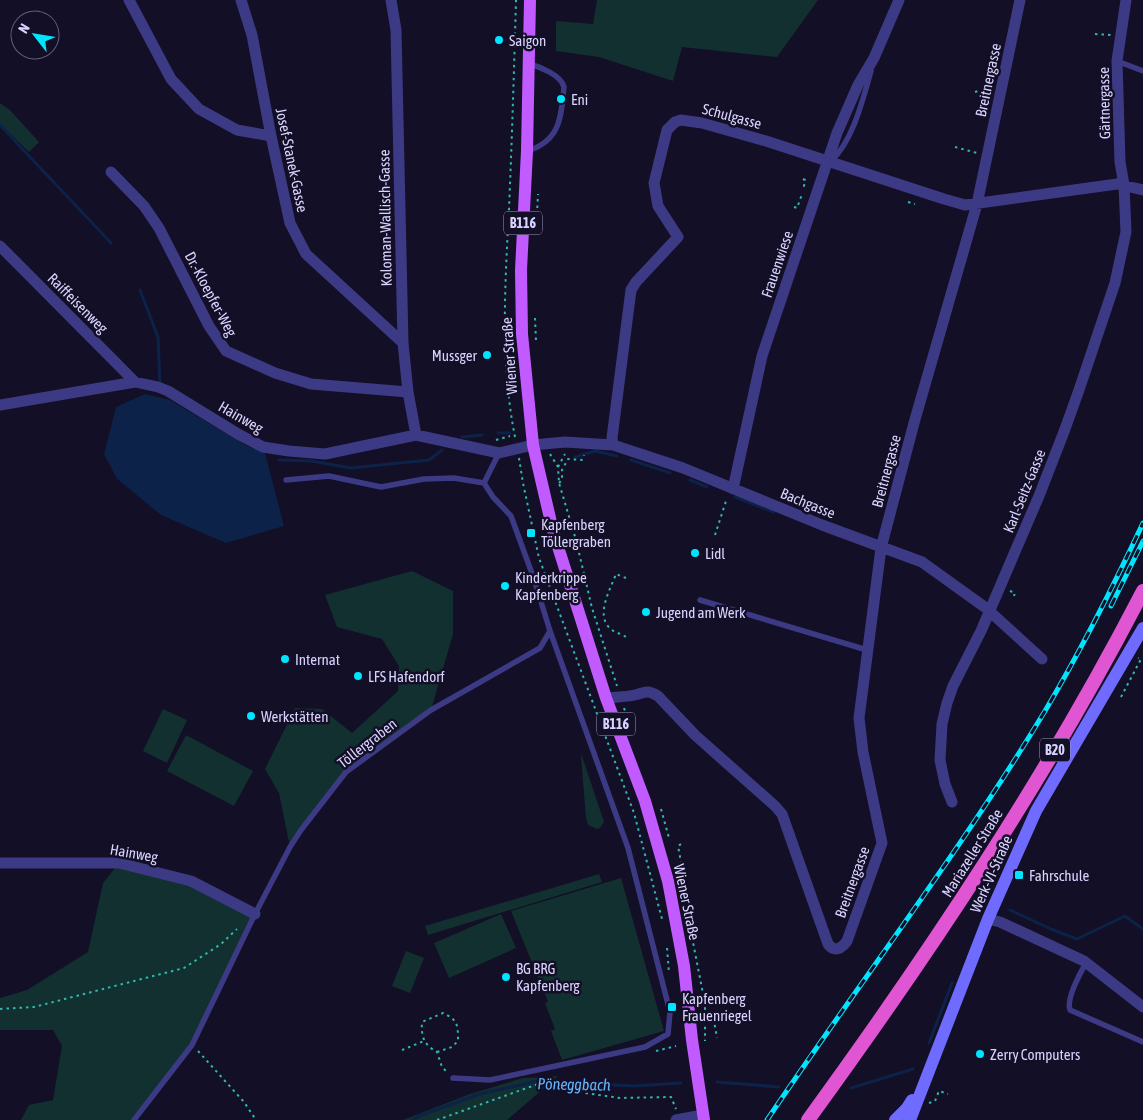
<svg xmlns="http://www.w3.org/2000/svg" width="1143" height="1120" viewBox="0 0 1143 1120" font-family="'Asap Condensed',sans-serif">
	<rect width="100%" height="100%" fill="#130f26"/>
	<path fill="#12302f" d="M597 0H818L777 57 682 47 673 81 599 57 556 51V21L593 24Z
		M0 103 10 110 39 142 29 152 0 124Z
		M412 571 453 591V634L431 710 346 772 290 847 279 793 265 769 295 708 322 709 352 733 398 691 399 666 382 639 337 627 325 595Z
		M163 709 187 720 167 763 143 751Z
		M186 735 253 771 234 806 167 771Z
		M581 756H582L604 822 600 828 597 829 588 825 586 818Z
		M119 863 191 881 255 914 199 1031 133 1120H21L29 1105 53 1100 62 1046 53 1030H0V998L27 990 88 952 103 883Z
		M599 874 602 882 428 935 425 926Z
		M621 878 664 1031 562 1060 551 1031 555 1029 545 1003 548 1002 511 911Z
		M501 914 516 948 449 978 434 943Z
		M406 951 424 958 410 993 392 986Z
		M558 1076 507 1120H403L470 1094 523 1078Z"/>
	<path fill="#0c2248" d="M145 394 170 400 249 447 264 449 284 526 226 543 161 515 117 479 104 454 116 407Z"/>
	<g fill="none" stroke-linecap="round" stroke-linejoin="round">
		<path stroke="#0c2248" stroke-width="3" d="M0 125 111 243
			M140 290 158 337 160 386
			M498 433H510
			M462 437 482 435
			M575 457 595 451 617 456
			M279 460 311 461 351 468 429 460 442 450
			M631 460 670 473
			M690 480 707 487
			M735 497 774 512
			M1010 910 1051 929 1077 939 1125 916 1143 929
			M929 1043 952 983
			M717 1082 779 1087
			M851 1088 913 1069
			M413 1120 419 1116 480 1094 538 1081 634 1086 681 1083"/>
		<path stroke="#2fb8b0" stroke-width="2" stroke-dasharray="2.5 4" stroke-linecap="butt" d="M1095 34 1111 35
			M989 60H992L995 46
			M975 92 978 91 989 93
			M955 147 977 153
			M803 179 805 180 804 186 808 188
			M908 202 915 204
			M794 207 797 208 801 197 804 198
			M536 234 538 194
			M784 245 786 246 789 235 791 236
			M535 318 536 341
			M515 437C500 362 505 285 509 209 512 139 514 70 516 0
			M496 440 510 436
			M550 454 558 467 559 483 576 540 592 608 617 686
			M519 458 523 483 539 558 634 813 662 919
			M558 467 565 454
			M559 483 562 480V470L568 459 582 460 584 455
			M715 535 727 498
			M626 578 616 574C610 590 594 617 612 630 616 633 622 634 626 637
			M1010 591 1015 593 1014 596
			M1121 697 1141 659 1138 658
			M624 708 630 724
			M661 809 669 838
			M679 873H683L678 846 683 843
			M692 937 705 1004V1041
			M667 948 669 973
			M0 1009 34 1007 184 968 221 944 237 929
			M704 1018 713 1015 717 1038
			M402 1050 424 1041
			M198 1051 244 1102 256 1120
			M656 1051 676 1046
			M437 1052 452 1047 458 1041C458 1025 458 1020 443 1013L422 1022C421 1037 424 1045 437 1052L442 1067 448 1073
			M929 1103 935 1101 939 1091 948 1094
			M437 1120 541 1083 578 1092 620 1098 671 1097 676 1109"/>
		<path stroke="#3d3a85" stroke-width="5.5" d="M1117 61 1143 71
			M527 151C561 141 561 116 564 87 561 75 540 67 530 64
			M831 161C853 141 863 99 871 71
			M286 480 329 476 381 487 424 479 454 478 484 483
			M700 600 867 650
			M1086 963C1080 973 1066 999 1070 1010L1143 1042
			M453 1078 490 1080 645 1047 668 1034 670 1012 628 848 550 631 534 579 511 516 493 497 484 483 499 453
			M134 1120 192 1045 255 914 290 847 301 830 346 772 431 710 540 648 550 631"/>
		<path stroke="#3d3a85" stroke-width="11" d="M129 0 171 79 199 109 237 130 271 136
			M241 0 252 35 271 136 290 223 306 254 403 343
			M391 0 396 30 403 343 408 392 416 435
			M111 172 144 206 159 228 209 326 226 351 275 373 311 384 408 392
			M0 246 135 382
			M0 405 135 382 158 387 168 391 238 434 263 447 289 451 325 454 416 435 499 453 533 445 565 442 613 445 683 468 822 525 922 562 986 608 1042 659
			M613 445 612 438 631 290 636 282 678 237 658 206 654 183 667 130 675 122 681 120 702 123 766 141 944 199 965 205 1117 184 1143 190
			M733 489 762 356 837 133 858 85 874 58 899 0
			M606 698C615 697 626 697 635 695 645 693 646 689 658 696L695 735 775 806 782 814 828 944C835 953 842 948 847 941L882 843 863 752 859 718 881 548 914 423 977 204 1020 0
			M952 802 945 784 940 760 942 724 947 703 953 686 981 631 1014 554 1039 496 1065 429 1079 390 1115 283 1126 232 1124 185 1120 162 1117 61 1126 0
			M0 863H119L191 881 255 914
			M988 919 1000 922 1084 961 1143 1007
			M676 1120 703 1115"/>
		<path stroke="#6f6bff" stroke-width="12" d="M895 1120 907 1108 912 1100
			M910 1120 988 919 1036 811 1143 628"/>
		<path stroke="#c25bff" stroke-width="12" d="M530 0 527 151 521 270 522 334 533 445 553 531 606 698 645 801 668 881 684 966 692 1040 704 1120"/>
		<path stroke="#e055d1" stroke-width="14" d="M808 1120C931 951 1047 777 1143 591"/>
		<g stroke="#00e5ff" stroke-width="5">
			<path id="rail" d="M1111 606 1143 541
				M767 1120C859 983 960 852 1045 711 1081 650 1113 587 1143 523"/>
		</g>
		<use href="#rail" stroke="#130f26" stroke-width="3" stroke-dasharray="9" stroke-linecap="butt"/>
	</g>
	<g fill="#00e5ff" stroke="#130f26" stroke-width="2">
		<circle cx="499" cy="40" r="5"/>
		<circle cx="561" cy="99" r="5"/>
		<circle cx="487" cy="355" r="5"/>
		<rect x="526" y="528" width="10" height="10" rx="2.5"/>
		<circle cx="695" cy="553" r="5"/>
		<circle cx="505" cy="586" r="5"/>
		<circle cx="646" cy="612" r="5"/>
		<circle cx="285" cy="659" r="5"/>
		<circle cx="358" cy="676" r="5"/>
		<circle cx="251" cy="716" r="5"/>
		<rect x="1014" y="870" width="10" height="10" rx="2.5"/>
		<circle cx="506" cy="977" r="5"/>
		<rect x="667" y="1002" width="10" height="10" rx="2.5"/>
		<circle cx="980" cy="1054" r="5"/>
	</g>
	<g text-anchor="middle" dominant-baseline="central" stroke-width="5" stroke-linejoin="round" paint-order="stroke">
		<g fill="#130f26" stroke="#9e99be" stroke-width="1">
			<rect x="504" y="211.5" width="38" height="23" rx="4"/>
			<rect x="597" y="712.5" width="38" height="23" rx="4"/>
			<rect x="1040" y="738.5" width="30" height="23" rx="4"/>
		</g>
		<g font-size="14" font-weight="bold" fill="#d9d4ff">
			<text x="523" y="223">B116</text>
			<text x="616" y="724">B116</text>
			<text x="1055" y="750">B20</text>
		</g>
		<g font-size="15" fill="#d9d4ff" stroke="#130f26" text-anchor="start">
			<text x="509" y="40">Saigon</text>
			<text x="571" y="99">Eni</text>
			<text x="477" y="355" text-anchor="end">Mussger</text>
			<text x="541" y="524">Kapfenberg<tspan x="541" dy="17">Töllergraben</tspan></text>
			<text x="705" y="553">Lidl</text>
			<text x="515" y="577">Kinderkrippe<tspan x="515" dy="17">Kapfenberg</tspan></text>
			<text x="656" y="612">Jugend am Werk</text>
			<text x="295" y="659">Internat</text>
			<text x="368" y="676">LFS Hafendorf</text>
			<text x="261" y="716">Werkstätten</text>
			<text x="1029" y="875">Fahrschule</text>
			<text x="516" y="968">BG BRG<tspan x="516" dy="17">Kapfenberg</tspan></text>
			<text x="682" y="998">Kapfenberg<tspan x="682" dy="17">Frauenriegel</tspan></text>
			<text x="990" y="1054">Zerry Computers</text>
		</g>
		<g font-size="15" fill="#d9d4ff" stroke="#130f26">
			<text transform="translate(988 80) rotate(-78)">Breitnergasse</text>
			<text transform="translate(1104 103) rotate(-91)">Gärtnergasse</text>
			<text transform="translate(732 116) rotate(15)">Schulgasse</text>
			<text transform="translate(292 160) rotate(78)">Josef-Stanek-Gasse</text>
			<text transform="translate(385 218) rotate(-91)">Koloman-Wallisch-Gasse</text>
			<text transform="translate(777 264) rotate(-71)">Frauenwiese</text>
			<text transform="translate(211 294) rotate(62)">Dr.-Kloepfer-Weg</text>
			<text transform="translate(78 303) rotate(45)">Raiffeisenweg</text>
			<text transform="translate(509 356) rotate(-94)">Wiener Straße</text>
			<text transform="translate(241 417) rotate(30)">Hainweg</text>
			<text transform="translate(886 471) rotate(-75)">Breitnergasse</text>
			<text transform="translate(1024 491) rotate(-68)">Karl-Seitz-Gasse</text>
			<text transform="translate(808 503) rotate(22)">Bachgasse</text>
			<text transform="translate(367 743) rotate(-38)">Töllergraben</text>
			<text transform="translate(134 853) rotate(10)">Hainweg</text>
			<text transform="translate(972 853) rotate(-58)">Mariazeller Straße</text>
			<text transform="translate(991 874) rotate(-66)">Werk-VI-Straße</text>
			<text transform="translate(852 882) rotate(-70)">Breitnergasse</text>
			<text transform="translate(687 902) rotate(78)">Wiener Straße</text>
		</g>
		<g font-size="16" font-style="italic" fill="#62b6ff" stroke="#130f26">
			<text transform="translate(574 1084) rotate(1)">Pöneggbach</text>
		</g>
	</g>
	<g transform="translate(35 35) rotate(301)"><circle r="24" fill="#130f26" stroke="#625e7d"/>
	<path d="M0-4L9 19L0 12L-9 19Z" fill="#00e5ff"/>
	<text y="-8" font-size="14" font-weight="bold" text-anchor="middle" fill="#d9d4ff">N</text>
	</g>
</svg>
